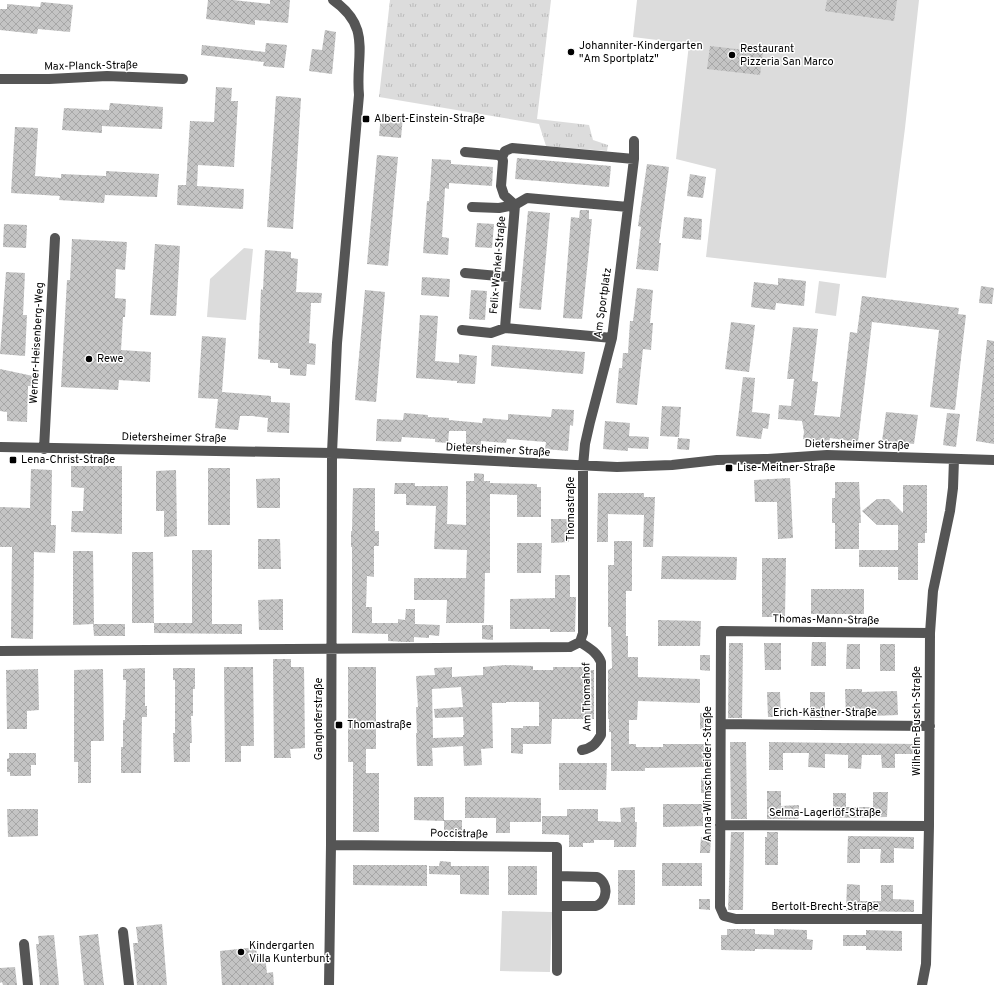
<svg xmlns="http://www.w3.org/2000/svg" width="994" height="985" viewBox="0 0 994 985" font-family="Overpass,sans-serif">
	<defs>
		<pattern id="grass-tufts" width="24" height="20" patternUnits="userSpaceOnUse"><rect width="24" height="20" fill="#dcdcdc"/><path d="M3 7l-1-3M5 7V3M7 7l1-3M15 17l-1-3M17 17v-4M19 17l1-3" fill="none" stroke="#bbb"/></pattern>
		<pattern id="building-cross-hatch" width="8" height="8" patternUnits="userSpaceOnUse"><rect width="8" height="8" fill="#c4c4c4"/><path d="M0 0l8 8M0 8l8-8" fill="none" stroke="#a7a7a7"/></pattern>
	</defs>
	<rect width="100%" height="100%" fill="#fff"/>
	<path fill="url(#grass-tufts)" d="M390 0H551L537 119 589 125 593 140 608 145 607 151 546 146 539 124 379 97Z"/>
	<path fill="#dcdcdc" d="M637 0H919L905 128 886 278 706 257 716 169 676 159 689 44 633 37Z
		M244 248 253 249 246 320 207 317 210 279Z
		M819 281 840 284 836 316 815 313Z
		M502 911 552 912 550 972 500 971Z"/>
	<path fill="url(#building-cross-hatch)" fill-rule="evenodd" d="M208 0H233L270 4V0H290L288 23 255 20V25L206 19Z
		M827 0H897L894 21 825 11Z
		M41 2 73 5 70 32 38 29 37 34 0 30V9H7V4L40 7Z
		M325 30 336 32 332 74 309 71 312 49 322 50Z
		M266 43 287 45 284 68 263 66 264 62 201 55 202 45 265 52Z
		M710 46 763 52 760 75 707 69Z
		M216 87 232 88 231 101H238L234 167 198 165 197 186 244 189 243 209 177 205 178 185H186L190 121 214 122Z
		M276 96 301 98 293 229 267 227Z
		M110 103 163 107 162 129 102 126V133L62 130 64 108 109 110Z
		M381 114 403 116 401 138 379 136Z
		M15 127 38 128 35 176 61 178V174L106 176V171L159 174 157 197 105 195 104 203 59 200 60 196 11 193Z
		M377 155 398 157 388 266 367 264Z
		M517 158 611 166 609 187 515 179Z
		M432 159 451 160V164L493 167 492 186 449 183V189L445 188 442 237 449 238 448 255 423 253 427 201H429Z
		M647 164 669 167 659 243H661L658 271 636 269 641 227 638 226Z
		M690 174 706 177 703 198 687 196Z
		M580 210H589V219H592L582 319 563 318 571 217 579 218Z
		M528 211 550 213 541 310 519 308Z
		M684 217 702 219 701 240 682 238Z
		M477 223 494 224 492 248 475 247Z
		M4 224 27 225 26 248 3 247Z
		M72 239 127 242 125 270 116 269 115 298 126 299 125 317H123L121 350 151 352 150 382 119 380 118 390 61 387 67 280H70Z
		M155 244 180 246 176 316 150 315Z
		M265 250 291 252V258L298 259 296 292 322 293 321 303H311L309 343 316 344 315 365 307 364 306 376 290 375V369L278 368V363H270V360L258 359 261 289 263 290Z
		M6 272 25 273 23 315H27L25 356 0 354Z
		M422 277 450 279 449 297 421 295Z
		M778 278 806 281 804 306 776 303 775 310 751 307 754 282 778 285Z
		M981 286 994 288 992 304 979 303Z
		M637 288 653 290 650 323H653L651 350 643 349 637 405 616 403 619 368H622L623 353H628L630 321H633Z
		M365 290 385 292 376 402 355 400Z
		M471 290 487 291 485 320 469 319Z
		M862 296 959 308 958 314 966 315 955 410 930 407 939 330 872 322 858 442 830 438 829 442 803 439 804 432 802 421 778 419 779 405 791 406 794 379H787L793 327 818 329 812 381 818 382 814 415 840 417 850 332 857 333Z
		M420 315 438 316 435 361 459 363V354L477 356 475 384 457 383V381L416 378Z
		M731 322 755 325 749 372 725 369Z
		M202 336 226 338 222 392 271 396V402L290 403 289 433 267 432 268 418 253 416H240L238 430 215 428 218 399 198 398Z
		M987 340 994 341V444L976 441Z
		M492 345 585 352 583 374 491 366Z
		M0 369 33 376 32 386H28L27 422 7 421V412L0 411Z
		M743 377 755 378 752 412 770 414 768 429 763 428 761 439 736 436Z
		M662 406 681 407 679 437 660 436Z
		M552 409 574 410 573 426 570 425 568 451 545 449 546 442 507 439 506 443 481 441V446L466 444V431H449L448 443 435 442V439L402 437 401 442 376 441 377 419 403 420 404 413 428 415V417L449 418V420L482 423 483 418 508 420V414L551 417Z
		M886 412 918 415 914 444 882 441Z
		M947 413 960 414 956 447 943 445Z
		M605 421 630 423 629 436 649 437 648 449 628 448V451L603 449Z
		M678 438 690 439 689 450 677 449Z
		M71 466H122V534L71 532 72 511H83L84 488 71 487Z
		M208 468H230V525H208Z
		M31 469 52 470 51 525H56L55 553 34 552 33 639 11 638 12 547H0V507L30 508Z
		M176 470 177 536 164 537V511H156V471Z
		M474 473 484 474V481H490V483L537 484V487H541V517H517V495L490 494V573H485L484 623H446L447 600H414V578H466L467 550 434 549 436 506 406 505V494H394L395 483H415V486H448L447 524 466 525V481H474Z
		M280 478V508H257L256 479Z
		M790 478 793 538 778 539 777 502H755L754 480Z
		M835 482H859L861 523H859V549H835V523H832V498H835Z
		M903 485H927V533H925V543H918V580H898V567H859V550H898V525H877L862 511 877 499H889L903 513Z
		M353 488H375V531H379V546H374V577L367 576 366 607H372V623H398V619L405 620 406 609H415V624L440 625 439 636 429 635V638L414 637V642H404L388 641V634L352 633V547H351V531H352Z
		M598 493H644V497H655L653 547H643L644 515 608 514V542H597Z
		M551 519H569V542L551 543Z
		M258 539H280L281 569H258Z
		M614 541H632V591H626V636H628V657H638V677L700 679V703L638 701 637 720H629V744H636V747H663V744H704V767L645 768V771H611V732H609V719H608V670L612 668 611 627H608V565H614Z
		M517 543H542L541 573H517Z
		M192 550H212V624H242V634L154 633V623H132V552H153L154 623H192Z
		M73 551H93L94 624H125V636H94L93 624 73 625Z
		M662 556 737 557 736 580 661 579Z
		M762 558H786L785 617H762Z
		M555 575H570V597H576L575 632H550V629H510V599L555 598Z
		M811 589H864V614H811Z
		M283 599V630H259L258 600Z
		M658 620 701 621 700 646H658Z
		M482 625H493V640L482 639Z
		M812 642H826V666H811Z
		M729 643H743L742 718H728Z
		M764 643H781V670H765Z
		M847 644H860V669H846Z
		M880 644H895V671H880Z
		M700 655H710V671L700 670Z
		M273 659H291V667H304L305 748 290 749 291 758H274Z
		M505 665 533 666V670H553V667H585V670H594V719H552L551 744H523V754L511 753V728H523V726H539V702H506V703H492L493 748 481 749 482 765 464 766 463 746 432 748 433 766H417L416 733H417L416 707H418L416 676 435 675 434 668 452 667V677L483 675V667ZM461 687 463 707 434 709 435 718 463 717 464 735H463V737L433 738 432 689Z
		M224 667H253L254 746H241V762H225Z
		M348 667H376V749H366V773H379V832H353V762H348Z
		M145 668V706H147V717H142L141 773H121V747H123V720H125L126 680H123V669Z
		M173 668H195V689H193V716H191L192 743H190V762H174L173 733H175V680H173Z
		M38 669 39 710 27 711V729H7L6 670Z
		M103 669 104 741H91V783H78V762H74V670Z
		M845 689H862V692L897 691 898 715 846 717Z
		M767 692H780L781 717H768Z
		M810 692H825V718H810Z
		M700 713 710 714V730L700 729Z
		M730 742H746L747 819H731Z
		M769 742 915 744V754H895V768H882L881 755H862L861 769 848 768V755L825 754V768L808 767 809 753H783V770H769Z
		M9 753H36V765H31V776H10V772H7V759L9 758Z
		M559 763H607L606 790H559Z
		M701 777H711V793H701Z
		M767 791H781V806L799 805V818L797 819H767Z
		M873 792H888L887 817 833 818V793H846V807H873Z
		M414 797H444V821L414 820Z
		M465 797 541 798V822H510V833H496V818H465Z
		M663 804H703V826L663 827Z
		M635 807V822H637L636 847H614V840H594V843H583V847H569V835L542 834V816H567V809H598V821L621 822 620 808Z
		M7 809H38V836L8 837Z
		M444 820H462V833L444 832Z
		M731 832H744L743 910H728Z
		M767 832H778V865H765V837H767Z
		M848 836 914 837V849L894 848V863H880L881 849H860V863H847Z
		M701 837 711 838 710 853H700Z
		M440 861 451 862V866H489V895L460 894V875L429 874V866H439Z
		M662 863H702V886H662Z
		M353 865H427V886L353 885Z
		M508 866H537V895H508Z
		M618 870H635V905H618Z
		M847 884 860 885V901H881V885H893V899L914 900V912L846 911Z
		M699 899H710V910L699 909Z
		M162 924 167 985H137L133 943H138L136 927Z
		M727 929H755V934L774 935V929L807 930V939L813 940 812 950 755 949V951L721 950V935H727Z
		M866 930 902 931V951L866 950V946H843V935H866Z
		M98 934 104 985H84L79 936Z
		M54 935 59 985H40L36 944H39L38 936Z
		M256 947 257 957 265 956 267 973 273 972 274 985H222L220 951Z
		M15 967 17 985H3L2 982 0 983V968Z"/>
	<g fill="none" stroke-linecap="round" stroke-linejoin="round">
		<path stroke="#555" stroke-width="10" d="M0 79H49L107 76 183 79
			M465 152 498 155 502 157 503 161 501 186 504 195 515 205
			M502 157 505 151 512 148 634 159
			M472 207 499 208 515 205
			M465 273 509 277
			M505 328 515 205 527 198 628 207
			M462 330 491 333 505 328 612 338
			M0 447 332 453 617 467 672 465 717 460 768 459 827 455 994 460
			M44 449 55 238
			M580 642C589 648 597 652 601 662V735C596 744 592 748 582 750
			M0 651 570 647 580 642 583 633V466L585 444 590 422 612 338 634 159V141
			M721 724 930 726
			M720 825 929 826
			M331 845 557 847V971
			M557 906H596C608 901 609 883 597 877L557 876
			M927 919H736L724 916 720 907 721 631 930 633
			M123 932 129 985
			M24 944 28 985
			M329 985 331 845 332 453 337 343 359 95C355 55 373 28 333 0
			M922 985 926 964 929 826 930 633 933 591 950 511 953 488 954 459"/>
	</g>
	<g fill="#000" stroke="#fff" stroke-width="1.5">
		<circle cx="571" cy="52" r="4"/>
		<circle cx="732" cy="55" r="4"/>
		<rect x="362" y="115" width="8" height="8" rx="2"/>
		<circle cx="89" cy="359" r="4"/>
		<rect x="9" y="456" width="8" height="8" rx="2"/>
		<rect x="725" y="464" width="8" height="8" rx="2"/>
		<rect x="335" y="721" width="8" height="8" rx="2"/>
		<circle cx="241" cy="952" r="4"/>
	</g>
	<g text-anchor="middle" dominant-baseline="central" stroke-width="3" stroke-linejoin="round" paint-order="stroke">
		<g font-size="11" fill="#000" stroke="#fff" text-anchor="start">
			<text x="579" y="46">Johanniter-Kindergarten<tspan x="579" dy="13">"Am Sportplatz"</tspan></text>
			<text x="740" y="49">Restaurant<tspan x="740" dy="13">Pizzeria San Marco</tspan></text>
			<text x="374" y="119">Albert-Einstein-Straße</text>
			<text x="97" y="359">Rewe</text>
			<text x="21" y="460">Lena-Christ-Straße</text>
			<text x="737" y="468">Lise-Meitner-Straße</text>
			<text x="347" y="725">Thomastraße</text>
			<text x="249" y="946">Kindergarten<tspan x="249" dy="13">Villa Kunterbunt</tspan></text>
		</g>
		<g font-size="11" fill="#000" stroke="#fff">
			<text transform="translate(91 66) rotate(-1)">Max-Planck-Straße</text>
			<text transform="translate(498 265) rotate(-85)">Felix-Wankel-Straße</text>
			<text transform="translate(603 303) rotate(-82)">Am Sportplatz</text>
			<text transform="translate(37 343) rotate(-87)">Werner-Heisenberg-Weg</text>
			<text transform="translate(174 438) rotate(1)">Dietersheimer Straße</text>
			<text transform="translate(857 445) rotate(1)">Dietersheimer Straße</text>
			<text transform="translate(498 450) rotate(3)">Dietersheimer Straße</text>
			<text transform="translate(571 509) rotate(-90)">Thomastraße</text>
			<text transform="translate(826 620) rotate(1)">Thomas-Mann-Straße</text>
			<text transform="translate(587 697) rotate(-91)">Am Thomahof</text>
			<text x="825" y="713">Erich-Kästner-Straße</text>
			<text transform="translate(319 719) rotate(-90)">Ganghoferstraße</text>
			<text transform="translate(917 721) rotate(-90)">Wilhelm-Busch-Straße</text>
			<text transform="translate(708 774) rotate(-90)">Anna-Wimschneider-Straße</text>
			<text x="825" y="813">Selma-Lagerlöf-Straße</text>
			<text transform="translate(459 834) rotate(1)">Poccistraße</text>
			<text x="825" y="907">Bertolt-Brecht-Straße</text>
		</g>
	</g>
</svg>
